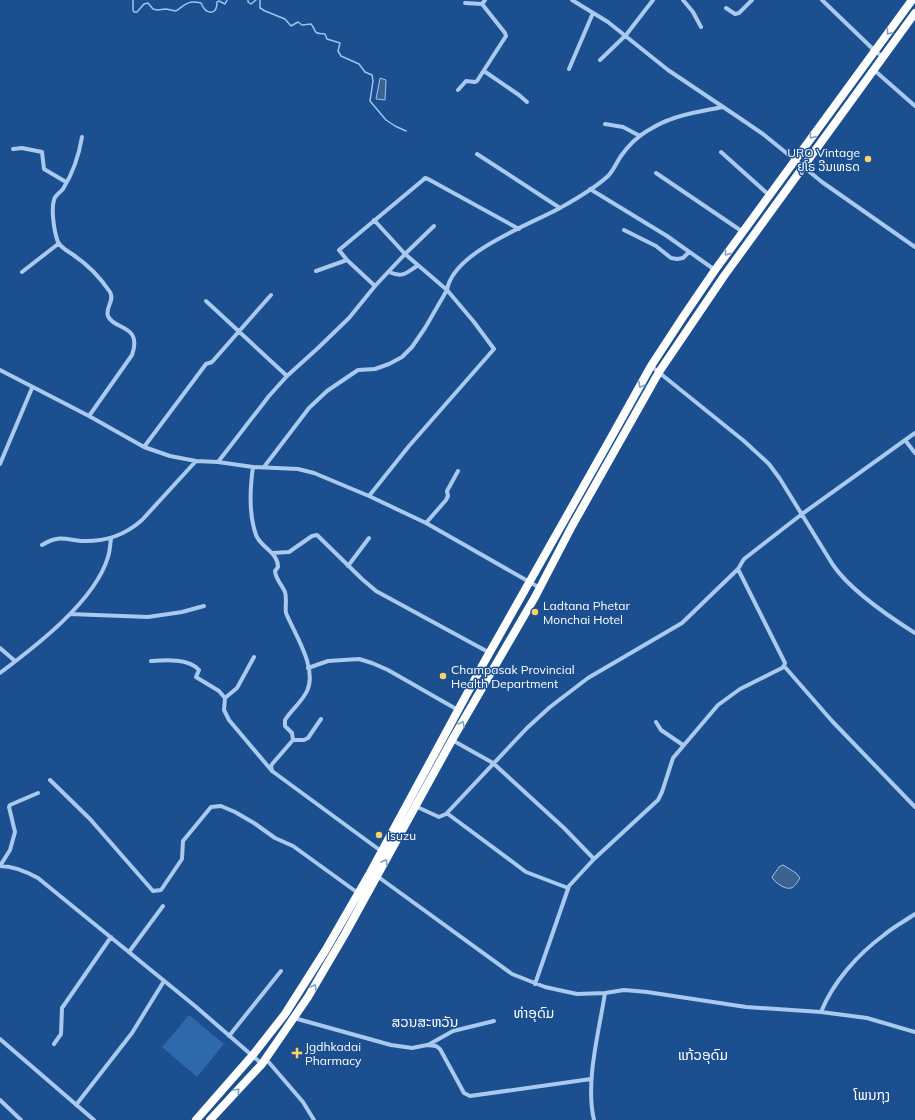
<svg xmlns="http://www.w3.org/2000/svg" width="915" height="1120" viewBox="0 0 915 1120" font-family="Mulish,'Noto Sans Lao',sans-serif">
	<rect width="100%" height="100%" fill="#1b4f8f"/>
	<path fill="#2e69ad" d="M189 1015 224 1044 197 1077 162 1047Z"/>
	<path fill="#3c6290" stroke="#9cc4f0" d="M380 78 386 80 385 100 376 99Z
		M783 865 796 873 800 878C798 881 795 887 791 888 785 890 774 882 772 877L779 867Z"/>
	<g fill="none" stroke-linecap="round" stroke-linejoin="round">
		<path stroke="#9cc4f0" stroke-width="1.5" d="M133 0V10L134 12H137L144 4 148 3 153 9 157 10 166 9 176 11C186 4 188 0 201 3 206 15 217 16 217 2L219 1 225 4 227 0
			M248 0V2L251 4 256 0
			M260 0V8L265 11 285 19 291 26 298 22 302 25 311 24C318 32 311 33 325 34L327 39 340 43 338 51 341 56 359 64 365 72 372 75 373 81 370 101 386 120 395 126 406 131"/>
		<path stroke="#a9c9ee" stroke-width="4" d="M572 0 608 22 668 70 741 119 763 134 822 182 915 247
			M683 0 693 12 701 27
			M822 0 875 51 883 57
			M465 3 482 4
			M726 8 735 14 739 13 752 0
			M600 60 626 35 653 0
			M569 69 593 13
			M874 70 915 106
			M484 71 519 95 527 102
			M458 90 466 81 475 82 477 81 506 36 505 33 482 4 485 0
			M605 124 623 127 640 136
			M82 137C79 155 73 173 63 189 60 193 55 195 54 200 51 209 54 230 57 239 58 246 66 250 72 254 87 264 100 277 110 292 115 301 105 307 108 316 113 330 143 324 132 355L89 416
			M13 149 22 148 42 152 44 169 66 182
			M721 152 769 195
			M477 154 560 208
			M656 173 743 232
			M590 189 667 236 715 270
			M374 220 405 254 434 226
			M624 230 656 246 671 258 677 259 683 258 689 252
			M316 271 347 260
			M22 272 58 244
			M389 272C403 278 406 273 417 266
			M206 301 287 376
			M651 366 744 441 769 464 780 479 833 565C851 591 888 616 915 633
			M0 370 89 416 144 447 170 456 196 461 218 462 253 467 298 469 314 473 369 496 426 523 540 588
			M915 433 802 514 744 559 738 569 785 663 784 666 832 721 915 807
			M905 440 915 453
			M144 447 206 364 212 362 271 295
			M218 462 269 396 287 376 318 348 349 318 375 286 347 260 339 250 423 180 425 178 428 179 519 229
			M0 464 32 388
			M253 467C250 488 249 515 256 535 261 548 278 552 278 567L275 571C276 580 282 585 285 592 287 599 285 606 286 613 294 633 318 668 307 691 302 702 291 710 285 720V726L292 733 293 740 273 763 271 766 272 771
			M264 467 309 408 327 391 358 370 375 369 389 364 402 357 412 347 425 328 447 290 405 254 375 286
			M369 496 409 446 494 349 474 322 447 290C453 252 529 225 560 208 576 199 594 189 608 176 614 170 616 163 621 156 628 146 637 137 647 131 654 127 662 122 669 120 686 113 705 111 722 107
			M426 523 446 500 448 496 447 491 458 471
			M42 545C58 535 64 539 81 541 105 542 124 536 142 520L196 461
			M272 553 289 552 312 536 317 535 362 579 376 591 490 653
			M348 566 369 538
			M70 614 148 617 182 612 204 606
			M0 648 15 661
			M151 661C165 660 189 658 199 670L196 677 219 691 225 698 224 710 229 720 272 771 381 851
			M308 668 328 661 359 659 372 663 388 670 458 710
			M0 673C36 646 95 601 108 557 110 551 110 545 111 539
			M225 698 237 688 254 657
			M656 722 661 730 683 745
			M293 740H304L308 738 321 719
			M452 740 493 763 564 828 594 859
			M50 780 90 819 153 891 161 890 182 859 183 841 211 807 221 806 235 812 254 823 275 838 293 846 358 893
			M415 806 439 817 446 814H448L526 872 568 888
			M446 814 527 728 550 707 588 678 682 623 738 569
			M0 866C13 866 27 872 38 878L195 1006 262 1064
			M0 866 10 850 15 832 9 807 10 805 38 793
			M377 876 512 974 545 987 577 994 605 993 624 990 647 992 746 1007 821 1012 867 1018 915 1032
			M129 952 163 906
			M535 984 569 886 594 859 658 800 662 792 673 758 718 705 740 689 782 668 784 666
			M821 1012C833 982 858 954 884 935 893 927 905 921 915 914
			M294 1018 391 1045 412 1048 427 1045 436 1046 440 1049 464 1093 470 1096 591 1079
			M229 1036 281 971
			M0 1039 94 1120
			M54 1044 61 1034 62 1008 111 937
			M428 1045 453 1031 494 1021
			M266 1059 303 1102 314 1120
			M0 1100 21 1120
			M76 1105 132 1033 164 981
			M594 1120C585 1082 599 1032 605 993"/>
		<path stroke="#fff" stroke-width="8" d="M196 1120 252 1056 285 1014 325 951 370 873 482 666 608 443 651 366 683 317 715 270 912 0
			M210 1120 262 1064 308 997 345 934 452 740 535 597 572 526 659 372 724 276 915 13"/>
	</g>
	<defs><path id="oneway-chevron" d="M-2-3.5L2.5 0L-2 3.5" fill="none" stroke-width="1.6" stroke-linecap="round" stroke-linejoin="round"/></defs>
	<g stroke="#829ec1">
		<use href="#oneway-chevron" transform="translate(889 32) rotate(126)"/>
		<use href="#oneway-chevron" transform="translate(812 136) rotate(126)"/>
		<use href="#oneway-chevron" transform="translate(727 253) rotate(126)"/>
		<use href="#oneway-chevron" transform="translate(641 385) rotate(120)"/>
		<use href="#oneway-chevron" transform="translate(462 724) rotate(-60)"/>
		<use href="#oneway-chevron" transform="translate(385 862) rotate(-60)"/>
		<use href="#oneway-chevron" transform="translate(314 987) rotate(-59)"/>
		<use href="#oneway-chevron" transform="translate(237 1091) rotate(-47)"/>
	</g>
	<g fill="#ffd166" stroke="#1b4f8f" stroke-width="1.5">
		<circle cx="868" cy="159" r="4"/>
		<circle cx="535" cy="612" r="4"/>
		<circle cx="443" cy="676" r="4"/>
		<circle cx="379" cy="835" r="4"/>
		<path d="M295 1047h4v4h4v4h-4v4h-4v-4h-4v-4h4z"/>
	</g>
	<g text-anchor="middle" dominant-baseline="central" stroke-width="3" stroke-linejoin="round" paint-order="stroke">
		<g font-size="12" fill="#fff" stroke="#1b4f8f" text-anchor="start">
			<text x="860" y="152" text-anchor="end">URO Vintage<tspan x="860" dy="14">ຢູໂຣ ວີນເທຣດ</tspan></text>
			<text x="543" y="605">Ladtana Phetar<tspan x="543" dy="14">Monchai Hotel</tspan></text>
			<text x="451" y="669">Champasak Provincial<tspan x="451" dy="14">Health Department</tspan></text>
			<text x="387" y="835">Isuzu</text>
			<text x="305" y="1046">Jgdhkadai<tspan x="305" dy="14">Pharmacy</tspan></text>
		</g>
		<g font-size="14" fill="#fff" stroke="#1b4f8f">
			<text x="534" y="1013">ທ່າອຸດົມ</text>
			<text x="425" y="1022">ສວນສະຫວັນ</text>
			<text x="703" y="1055">ແກ້ວອຸດົມ</text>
			<text x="872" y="1095">ໂພນກຸງ</text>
		</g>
	</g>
</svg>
